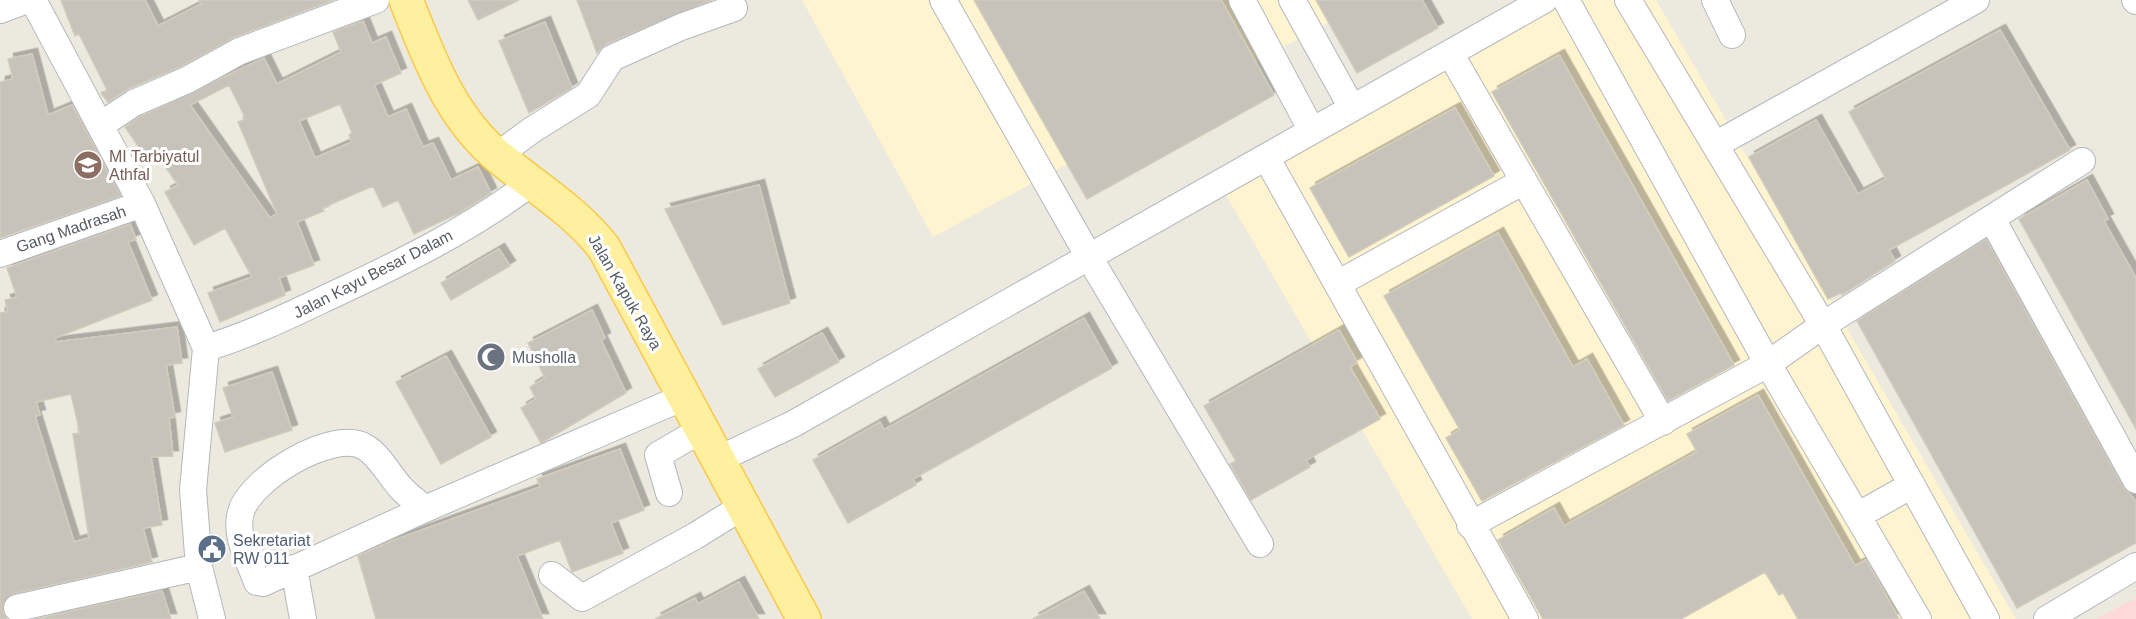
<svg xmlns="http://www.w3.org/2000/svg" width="2136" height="619" viewBox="0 0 2136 619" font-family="Helvetica,sans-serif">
	<defs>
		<filter id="shadow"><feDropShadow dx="5.5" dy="-5.5" stdDeviation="0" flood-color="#0004"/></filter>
	</defs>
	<rect width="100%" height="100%" fill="#ece9de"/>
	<path fill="#fff4d0" d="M802 0H1370L933 237Z
		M1565 0H1656L2016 619H1472L1226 195Z"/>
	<path fill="#fddad7" d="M2136 598V619H2096Z"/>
	<path fill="#c7c3bb" stroke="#d1cbbc" stroke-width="1.5" fill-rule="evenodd" filter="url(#shadow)" d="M61 0H145L158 26 201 4 199 0H333L235 37 180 67 128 89 108 102 101 93 107 90 79 34 75 36Z
		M468 0H519L478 20Z
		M577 0H712L606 44 597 53Z
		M974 0H1221L1274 95 1087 199Z
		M1316 0H1422L1438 28 1357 73Z
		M363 21 372 43 386 37 401 73 374 85 388 117 406 109 423 147 433 143 451 180 478 167 491 193 459 213 414 234 398 200 383 207 373 186 322 208 324 211 297 222 314 265 279 278 285 295 220 322 208 293 252 277 225 228 194 245 165 192 178 185 158 156 149 162 125 127 141 116 264 58 277 84 341 52 333 32ZM229 85 246 119 238 122 277 214 270 218 190 105ZM340 104 352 133 349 135 352 142 315 158 299 121Z
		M545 22 572 88 529 113 499 41Z
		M2000 30 2070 150 1889 250 1895 261 1842 295 1841 293 1828 299 1749 157 1816 120 1858 194 1886 179 1849 112Z
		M32 54 48 115 72 105 121 196 0 238V82L13 79 8 59Z
		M1559 55 1734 365 1668 401 1492 92Z
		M1455 108 1494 176 1349 257 1310 188Z
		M2087 180 2108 219 2104 221 2136 278V429L2019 219Z
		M759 185 790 303 723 325 665 209Z
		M130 224 136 239 128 242 152 300 55 338 56 342 177 327 182 363 166 365 175 417 169 418 173 456 151 457 162 525 143 528 152 562 13 594 3 604V612L7 619H0V313L8 312 5 300 17 297 7 268ZM71 394 80 433 73 434 89 538 74 542 35 416 40 415 36 402Z
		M1498 233 1573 367 1587 359 1624 425 1482 501 1446 438 1460 430 1384 296Z
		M1986 239 2123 487 2136 501V543L2017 608 1857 321Z
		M499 249 510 266 451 300 441 283Z
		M592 310 605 338 601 340 626 393 541 443 521 408 536 399 530 387 545 378 528 343Z
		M1084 318 1112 368 913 479 916 485 848 523 813 460 880 422 884 430Z
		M1339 330 1357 362 1350 367 1380 419 1306 460 1310 467 1251 500 1230 464 1236 461 1204 406Z
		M822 333 839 362 775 397 758 369Z
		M446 356 491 437 441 464 396 382Z
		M272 372 292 430 225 452 215 423 233 417 223 388Z
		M1758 395 1855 566 1866 560 1899 619H1798L1783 593 1779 595 1765 572 1681 619H1543L1498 540 1554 508 1564 526 1697 452 1687 434Z
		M620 449 644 510 611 523 623 553 572 572 560 540 517 556 543 619H376L358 556 392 541 540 487 537 479Z
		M739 582 759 619H655L695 598 698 604Z
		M162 591 171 619H36Z
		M1084 591 1100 619H1033Z"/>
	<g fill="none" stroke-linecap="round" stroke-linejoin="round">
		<g stroke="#b4b7bd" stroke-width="28">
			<path id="minor" d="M33 0 142 204 206 348 193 490 199 567 212 619
				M943 0 1089 257 1260 544
				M1242 0 1312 131
				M1292 0 1352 108
				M1566 0 1768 364 1918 619
				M1628 0 1823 325 1986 619
				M1715 0 1732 35
				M2135 0 2136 1
				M0 10 27 0
				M1450 53 1663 422
				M102 124 134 103 187 80 240 51 376 0
				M1715 145 1976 0
				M498 155 532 130 588 95 612 58 681 27 734 8
				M1266 157 1525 619
				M1992 219 2136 480
				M0 254 142 204
				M1339 283 1524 181
				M206 348C253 334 296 312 341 291 407 260 473 227 531 183
				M717 460 793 424 1544 0
				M669 493 658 455 701 430
				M425 509C417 502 408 496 401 488 390 476 379 455 365 447 333 428 250 479 241 512 234 535 249 560 257 582L263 583 425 509 684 397
				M1857 516 1912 485
				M1470 525 1768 364 1823 325 2082 161
				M294 568 303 619
				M552 575 582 598 695 536 742 507
				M17 608 199 567
				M2047 619 2136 566"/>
		</g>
		<g stroke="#fbc948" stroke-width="36">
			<path id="major" d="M406 0C428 55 448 112 494 153 531 185 574 209 604 248L804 619"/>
		</g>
		<use href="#minor" stroke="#fff" stroke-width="26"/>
		<use href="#major" stroke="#fff0a0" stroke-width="33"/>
	</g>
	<defs>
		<g id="school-disc" transform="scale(1.5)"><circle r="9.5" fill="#8d6e63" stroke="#fff"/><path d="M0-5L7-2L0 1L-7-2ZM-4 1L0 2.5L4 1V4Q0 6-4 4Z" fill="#fff"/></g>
		<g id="mosque-disc" transform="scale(1.5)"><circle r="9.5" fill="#6b7280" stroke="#fff"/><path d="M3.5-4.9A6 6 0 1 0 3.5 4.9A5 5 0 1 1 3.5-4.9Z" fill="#fff"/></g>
		<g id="civic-disc" transform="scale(1.5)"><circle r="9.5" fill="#5c6f8a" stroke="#fff"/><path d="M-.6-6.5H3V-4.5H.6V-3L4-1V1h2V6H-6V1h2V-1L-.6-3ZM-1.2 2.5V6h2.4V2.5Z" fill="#fff"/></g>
	</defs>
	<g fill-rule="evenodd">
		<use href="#school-disc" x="88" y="165"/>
		<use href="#mosque-disc" x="491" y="357"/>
		<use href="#civic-disc" x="212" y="549"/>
	</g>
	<g text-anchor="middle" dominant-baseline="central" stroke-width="6" stroke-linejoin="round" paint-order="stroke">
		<g font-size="16" fill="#785e54" stroke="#fff" text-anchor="start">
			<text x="109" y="156">MI Tarbiyatul<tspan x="109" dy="18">Athfal</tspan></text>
		</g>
		<g font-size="16" fill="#575c61" stroke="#fff">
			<text transform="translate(71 229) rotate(-19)">Gang Madrasah</text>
			<text transform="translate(373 274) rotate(-27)">Jalan Kayu Besar Dalam</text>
			<text transform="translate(625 292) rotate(60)">Jalan Kapuk Raya</text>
		</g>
		<g font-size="16" fill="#5b616d" stroke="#fff" text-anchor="start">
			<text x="512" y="357">Musholla</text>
		</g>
		<g font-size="16" fill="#4e5e75" stroke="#fff" text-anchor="start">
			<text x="233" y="540">Sekretariat<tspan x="233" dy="18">RW 011</tspan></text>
		</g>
	</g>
</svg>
